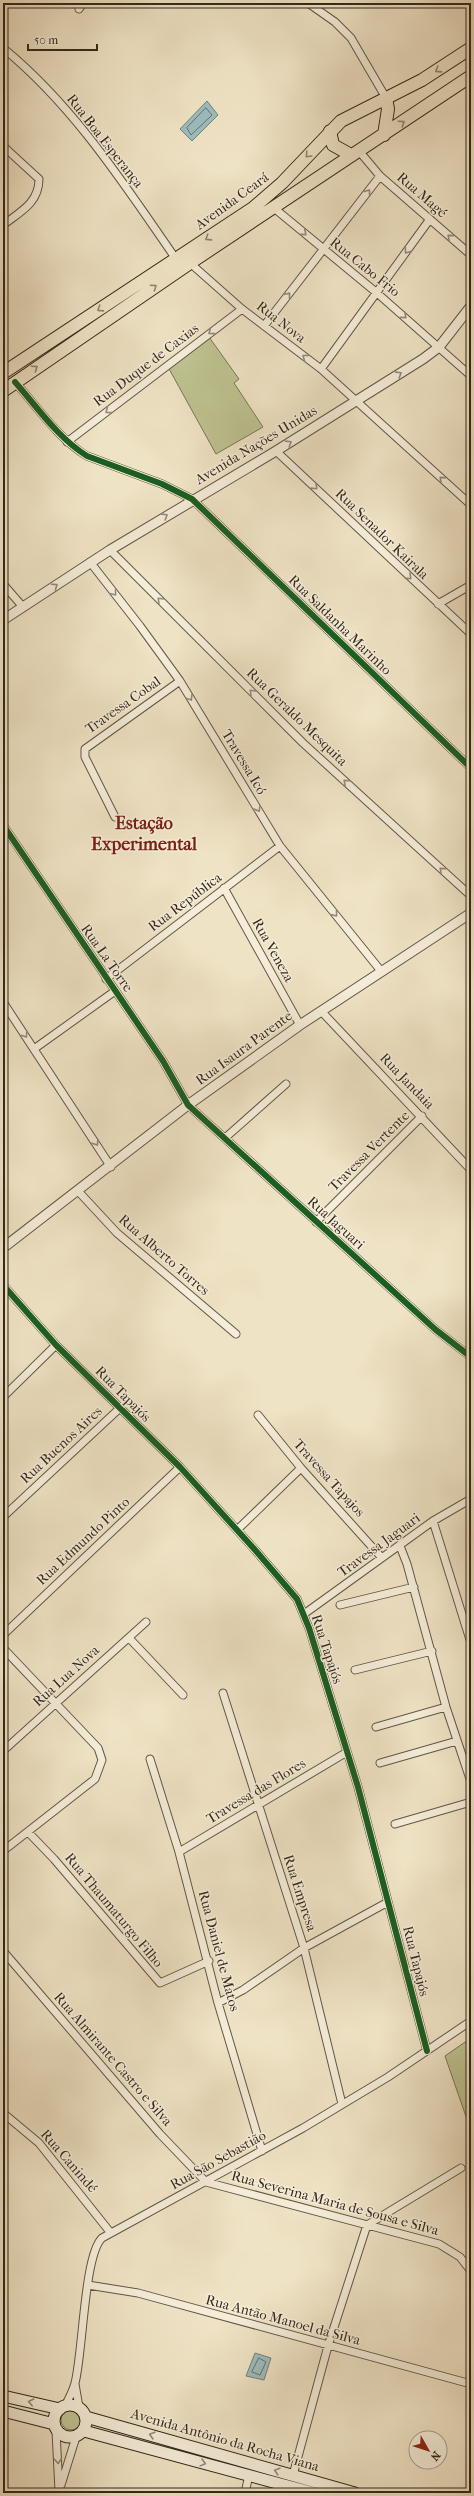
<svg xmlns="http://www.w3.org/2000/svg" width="474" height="2496" viewBox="0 0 474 2496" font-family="'IM FELL French Canon',serif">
	<rect width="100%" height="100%" fill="#efe3c5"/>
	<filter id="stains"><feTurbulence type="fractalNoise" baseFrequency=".005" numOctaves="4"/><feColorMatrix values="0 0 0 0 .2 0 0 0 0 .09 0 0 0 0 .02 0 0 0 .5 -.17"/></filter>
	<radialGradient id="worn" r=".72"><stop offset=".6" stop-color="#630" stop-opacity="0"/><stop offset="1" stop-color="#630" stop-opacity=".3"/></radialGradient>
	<path fill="#bec391" stroke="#787656" d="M209 337 239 379 234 383 263 427 216 454 168 367Z
		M471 2038V2131L445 2056Z
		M61 2420a10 10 0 1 1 20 0a10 10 0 1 1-20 0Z"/>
	<path fill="#9dbcbe" stroke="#72817c" d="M207 101 218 115 192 141 180 129Z
		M255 2353 271 2358 264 2380 246 2376Z"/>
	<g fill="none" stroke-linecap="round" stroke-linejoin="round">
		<path stroke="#68726c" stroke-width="1" d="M206 108 212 115 191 135 187 128Z
			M259 2358 266 2362 260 2375 252 2372Z"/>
		<g stroke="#615745" stroke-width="9">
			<path id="minor" d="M308 3 335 22 351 38 386 98
				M79 9 83 3
				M3 48C74 106 124 184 176 259
				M3 146 39 179C39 203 20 212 3 225
				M359 151 380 176 471 255
				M274 208 377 293 471 376
				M190 263 242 309 321 369 471 505
				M264 326 380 176
				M321 369 430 219
				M15 382C38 408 58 438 87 456L162 484 192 499 471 768
				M67 442 242 309
				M276 451 471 634
				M110 550 303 743 471 896
				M90 562 140 626 180 681 280 846 381 971
				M3 584 23 607
				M438 604 471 585
				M115 817 85 757V749L180 681
				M3 825 163 1061 188 1105 436 1330 471 1357
				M224 888 300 1025
				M106 979 280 846
				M3 1002 111 1167
				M322 1012 471 1170
				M34 1049 115 991
				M225 1138 286 1084
				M78 1191 117 1233 236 1334
				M316 1222 422 1116
				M3 1285 56 1345 180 1467 256 1551 297 1599 309 1628 358 1787 427 2051
				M3 1397 56 1345
				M258 1415 301 1468 382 1558
				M3 1517 120 1408
				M433 1521 471 1643
				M237 1530 301 1468
				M400 1546 407 1564 446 1707 471 1782
				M340 1605 414 1587
				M304 1614 433 1521 471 1499
				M3 1635 180 1467
				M129 1638 183 1695
				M3 1648 98 1748 102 1760 95 1779 3 1851
				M355 1670 432 1651
				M223 1693 304 1948 342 2104
				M376 1727 446 1707
				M3 1751 146 1622
				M150 1759 179 1852 218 2003 262 2151
				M380 1763 457 1741
				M395 1824 471 1802
				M28 1832 54 1859 160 1983 209 1961
				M179 1852 347 1752
				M3 1951 160 2134 206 2182 439 2244 460 2257 471 2271
				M218 2003 243 1990 304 1948 388 1902
				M3 2113 39 2143 110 2232
				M88 2285 138 2293 471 2384
				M75 2384 79 2407
				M65 2406C69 2398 73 2391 75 2383 83 2353 84 2255 102 2238L303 2128 388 2077 471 2021
				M56 2431 59 2491
				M293 2475 328 2346 367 2225 461 2168
				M61 2485 76 2437
				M245 2493 249 2475"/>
		</g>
		<g stroke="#615745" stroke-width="11">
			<path id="tertiary" d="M3 620 110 550 276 451 423 359 439 347 471 306
				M3 1248 188 1105 300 1025 471 913"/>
		</g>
		<g stroke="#32281a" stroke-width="13">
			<path id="secondary" d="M3 2396 60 2409
				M54 2421a16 16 0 1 1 32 0a16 16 0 1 1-32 0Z
				M3 2411 54 2424
				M86 2417 355 2493
				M84 2431 314 2493"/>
		</g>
		<g stroke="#32281a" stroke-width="14">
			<path id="primary" d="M330 131 333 145 351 155
				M384 135 388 109 386 98
				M3 373 253 208 282 183 341 121 422 80 471 48
				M3 391 190 263 471 76"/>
		</g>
		<use href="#minor" stroke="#f5edd9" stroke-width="7"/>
		<use href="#tertiary" stroke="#f5edd9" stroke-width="9"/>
		<use href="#secondary" stroke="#f5edd9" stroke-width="11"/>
		<use href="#primary" stroke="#efe3c5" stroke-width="12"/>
		<g stroke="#f5edd9" stroke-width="8">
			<path id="cycleway" d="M15 382C38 408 58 438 87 456L162 484 192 499 471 768
				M3 825 163 1061 188 1105 436 1330 471 1357
				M3 1285 56 1345 180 1467 256 1551 297 1599 309 1628 358 1787 427 2051"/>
		</g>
		<use href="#cycleway" stroke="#1b5e20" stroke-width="6"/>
	</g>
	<defs><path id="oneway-chevron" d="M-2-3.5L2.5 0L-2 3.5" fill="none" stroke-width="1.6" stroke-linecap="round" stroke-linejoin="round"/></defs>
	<g stroke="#908670">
		<use href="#oneway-chevron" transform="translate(438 70) rotate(147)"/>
		<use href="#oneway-chevron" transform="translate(402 123) rotate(-34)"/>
		<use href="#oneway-chevron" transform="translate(308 155) rotate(134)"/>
		<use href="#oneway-chevron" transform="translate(208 238) rotate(147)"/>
		<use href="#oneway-chevron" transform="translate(154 287) rotate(-34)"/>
		<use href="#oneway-chevron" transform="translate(100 309) rotate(147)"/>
		<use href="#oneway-chevron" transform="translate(35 368) rotate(-34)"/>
	</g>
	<g stroke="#948a7a">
		<use href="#oneway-chevron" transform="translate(368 192) rotate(-53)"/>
		<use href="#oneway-chevron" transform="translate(304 233) rotate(40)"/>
		<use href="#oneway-chevron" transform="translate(450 237) rotate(-139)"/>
		<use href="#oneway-chevron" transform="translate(407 251) rotate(126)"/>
		<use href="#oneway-chevron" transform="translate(288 295) rotate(-52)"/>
		<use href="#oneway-chevron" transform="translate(404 316) rotate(41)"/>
		<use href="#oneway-chevron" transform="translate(211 332) rotate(143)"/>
		<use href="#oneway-chevron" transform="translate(305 357) rotate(-143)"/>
		<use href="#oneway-chevron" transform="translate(399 374) rotate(-32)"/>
		<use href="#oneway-chevron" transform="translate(108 411) rotate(143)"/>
		<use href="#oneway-chevron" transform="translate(289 443) rotate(-32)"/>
		<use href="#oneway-chevron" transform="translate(442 479) rotate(-138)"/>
		<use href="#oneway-chevron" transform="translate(315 487) rotate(44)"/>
		<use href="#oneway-chevron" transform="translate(165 516) rotate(-32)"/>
		<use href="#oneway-chevron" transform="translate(409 577) rotate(44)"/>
		<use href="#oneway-chevron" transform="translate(55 586) rotate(-34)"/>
		<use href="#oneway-chevron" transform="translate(114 593) rotate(52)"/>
		<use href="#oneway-chevron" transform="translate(160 600) rotate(-135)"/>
		<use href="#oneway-chevron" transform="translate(252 692) rotate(-135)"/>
		<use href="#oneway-chevron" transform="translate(190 698) rotate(58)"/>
		<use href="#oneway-chevron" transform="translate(346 782) rotate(-138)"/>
		<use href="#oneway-chevron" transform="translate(258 809) rotate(59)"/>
		<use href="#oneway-chevron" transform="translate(442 870) rotate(-138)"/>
		<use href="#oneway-chevron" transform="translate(335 914) rotate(51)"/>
		<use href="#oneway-chevron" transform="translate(25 1035) rotate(56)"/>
		<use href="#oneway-chevron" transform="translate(96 1143) rotate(58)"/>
		<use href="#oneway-chevron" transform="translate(31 2402) rotate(-167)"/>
		<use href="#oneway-chevron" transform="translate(152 2435) rotate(-164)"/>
		<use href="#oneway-chevron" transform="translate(58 2461) rotate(87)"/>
		<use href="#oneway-chevron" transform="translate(203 2463) rotate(15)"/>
		<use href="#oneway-chevron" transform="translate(277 2471) rotate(-164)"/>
	</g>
	<g text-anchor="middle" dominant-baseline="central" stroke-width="3" stroke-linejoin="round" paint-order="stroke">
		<g font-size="14" fill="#32281a" stroke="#f5edd9">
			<text transform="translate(105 141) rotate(52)">Rua Boa Esperança</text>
			<text transform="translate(422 195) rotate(41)">Rua Magé</text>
			<text transform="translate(232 201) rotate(-36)">Avenida Ceará</text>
			<text transform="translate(365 267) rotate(39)">Rua Cabo Frio</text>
			<text transform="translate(281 322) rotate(38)">Rua Nova</text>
			<text transform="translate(146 365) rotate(-37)">Rua Duque de Caxias</text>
			<text transform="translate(256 445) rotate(-31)">Avenida Nações Unidas</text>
			<text transform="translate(382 534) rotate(44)">Rua Senador Kairala</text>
			<text transform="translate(340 625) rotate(44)">Rua Saldanha Marinho</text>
			<text transform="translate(123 705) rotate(-35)">Travessa Cobal</text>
			<text transform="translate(297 717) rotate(44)">Rua Geraldo Mesquita</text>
			<text transform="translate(244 762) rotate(59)">Travessa Icó</text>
			<text transform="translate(185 902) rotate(-37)">Rua República</text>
			<text transform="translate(273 950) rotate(61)">Rua Veneza</text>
			<text transform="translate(107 958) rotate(55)">Rua La Torre</text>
			<text transform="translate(244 1048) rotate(-36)">Rua Isaura Parente</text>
			<text transform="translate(407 1081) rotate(46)">Rua Jandaia</text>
			<text transform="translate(369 1151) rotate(-45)">Travessa Vertente</text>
			<text transform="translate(336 1223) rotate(42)">Rua Jaguari</text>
			<text transform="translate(164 1255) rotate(41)">Rua Alberto Torres</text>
			<text transform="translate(123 1394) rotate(45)">Rua Tapajós</text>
			<text transform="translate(61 1445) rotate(-43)">Rua Buenos Aires</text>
			<text transform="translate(329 1478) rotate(48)">Travessa Tapajos</text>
			<text transform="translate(83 1541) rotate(-43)">Rua Edmundo Pinto</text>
			<text transform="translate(379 1545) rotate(-36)">Travessa Jaguari</text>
			<text transform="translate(327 1649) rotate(72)">Rua Tapajós</text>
			<text transform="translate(66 1676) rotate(-42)">Rua Lua Nova</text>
			<text transform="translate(256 1791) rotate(-31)">Travessa das Flores</text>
			<text transform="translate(300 1893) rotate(72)">Rua Empresa</text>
			<text transform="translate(114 1910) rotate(50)">Rua Thaumaturgo Filho</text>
			<text transform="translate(219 1951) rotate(75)">Rua Daniel de Matos</text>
			<text transform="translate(416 1961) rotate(76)">Rua Tapajós</text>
			<text transform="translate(113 2059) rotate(49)">Rua Almirante Castro e Silva</text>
			<text transform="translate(218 2160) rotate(-29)">Rua São Sebastião</text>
			<text transform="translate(69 2161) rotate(49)">Rua Canindé</text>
			<text transform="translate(335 2203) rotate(15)">Rua Severina Maria de Sousa e Silva</text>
			<text transform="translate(283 2320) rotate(15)">Rua Antão Manoel da Silva</text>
			<text transform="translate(225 2440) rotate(16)">Avenida Antônio da Rocha Viana</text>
		</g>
		<g font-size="18" font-weight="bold" fill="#7a1f14" stroke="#f5edd9">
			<text x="144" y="823">Estação<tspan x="144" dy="21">Experimental</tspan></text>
		</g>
	</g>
	<rect width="474" height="2496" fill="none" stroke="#efe3c5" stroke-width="16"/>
	<rect x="4" y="4" width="466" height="2488" fill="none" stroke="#32281a" stroke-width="2"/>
	<rect x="8" y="8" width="458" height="2480" fill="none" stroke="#32281a"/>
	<g transform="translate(428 2450) rotate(129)"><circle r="19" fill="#f5edd9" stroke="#a79e8d"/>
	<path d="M0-3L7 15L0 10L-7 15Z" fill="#8f2418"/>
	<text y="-6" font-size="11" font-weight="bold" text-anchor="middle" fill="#32281a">N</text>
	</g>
	<path d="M28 44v6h69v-6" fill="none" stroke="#32281a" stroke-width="2"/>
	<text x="34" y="44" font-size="12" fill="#32281a" stroke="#f5edd9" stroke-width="3" paint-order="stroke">50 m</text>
	<rect width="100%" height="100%" filter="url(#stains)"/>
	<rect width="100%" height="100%" fill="url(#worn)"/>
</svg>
